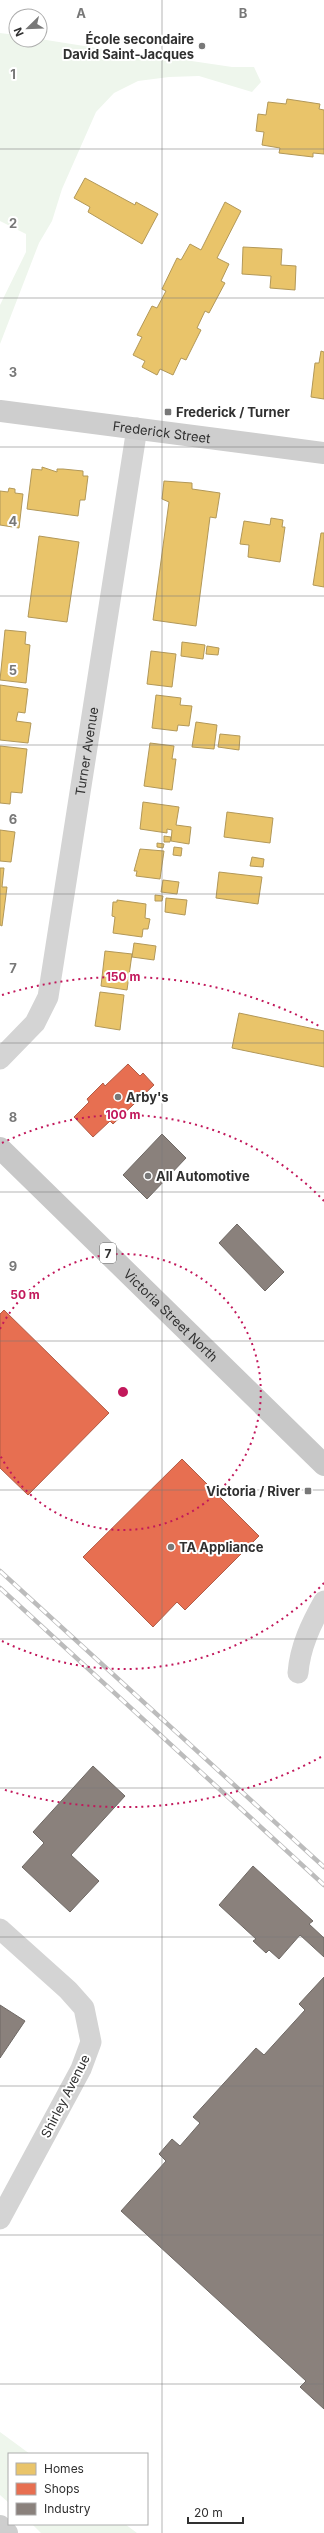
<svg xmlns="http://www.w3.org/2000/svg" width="324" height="2533" viewBox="0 0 324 2533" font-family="Inter,sans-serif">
	<rect width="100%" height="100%" fill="#fff"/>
	<path fill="#eef6ec" d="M0 33 16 35V40L40 39 122 52 119 60 131 52 232 67H254L261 82 252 92 199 76 169 77 138 81 114 93 96 112 62 189 52 221 39 243 0 344V305L26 252V234L0 221Z
		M0 2432 30 2454H9V2503L0 2495Z
		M32 2524H125L137 2533H41Z"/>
	<path fill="#e9c46a" stroke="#b29859" d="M287 99 320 104 319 109 324 110V154L313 153V157L279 153 280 148 262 145 264 132 256 131 258 114 266 115 268 102 286 104Z
		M85 178 135 205 136 202 158 214 142 244 88 212 90 207 74 198Z
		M225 202 241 211 217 258 229 264 221 281 225 283 209 313 205 311 197 328 201 330 186 360 181 358 173 375 160 369 157 375 142 367 145 361 133 355 142 337 137 335 152 306 157 308 166 291 162 289 177 258 181 260 190 244 201 250Z
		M243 247 282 249 281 265 296 266 295 290 270 288 271 276 242 274Z
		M321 351 324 352V399L311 397 315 363H319Z
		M42 467 57 472V469H63L83 471V476H88L85 500H80L78 516 27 509 32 469 42 470Z
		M164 481 192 483V489L220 493 216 518 210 517 196 626 153 620 169 502 162 499Z
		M9 488 15 489V493L23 494 19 528 0 525V491L8 492Z
		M271 518 283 520 282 527H285L280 562 248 557 249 545 240 544 244 521 270 525Z
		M321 533H324V587L313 585Z
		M39 536 79 542 67 622 28 617Z
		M5 630 26 632 25 644 30 645 26 683 0 680Z
		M182 642 205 645 203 659 181 656Z
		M207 646 219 648 218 655 206 654Z
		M151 651 176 654 172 687 147 684Z
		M0 685 28 689 25 713 18 712 16 721 31 723 28 743 0 740Z
		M156 695 181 698 180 705 192 706 189 726 178 725 177 731 152 728Z
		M196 722 217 725 214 749 192 747Z
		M220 734 240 736 239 750 218 747Z
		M150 743 174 746 172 759H176L172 790 144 786Z
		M0 746 27 749 22 793 11 792 10 804 0 803Z
		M143 802 179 807 176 825 191 827 189 844 171 841 172 830 167 829V833L140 829Z
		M227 812 273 818 270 843 224 837Z
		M0 830 15 832 11 862 0 861Z
		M164 836 171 837 170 842H164Z
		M157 843 164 844 163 848 157 847Z
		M174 847 182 848 181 856 173 855Z
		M140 849 164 851 160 879 136 876 137 871H134Z
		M252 857 264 859 263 867 250 866Z
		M0 868H4L2 887H7L2 926 0 925Z
		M219 872 262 877 258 904 216 898Z
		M163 880 179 882 177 894 161 892Z
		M155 895 163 896 162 901H155Z
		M166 898 187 900 185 915 165 912Z
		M117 900 146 904 145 918 150 919 148 929H143L142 937 113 933 115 917 112 916 113 902H117Z
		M134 943 156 946 154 960 132 957Z
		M105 951 132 954 127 990 101 986Z
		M100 992 124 995 120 1030 95 1026Z
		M239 1013 324 1031V1067L232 1048Z"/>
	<path fill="#e76f51" stroke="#b05c47" d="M128 1064 140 1076 143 1073 154 1085 113 1124 110 1121 93 1137 74 1117 89 1102 87 1099 103 1083 105 1086Z
		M4 1310 109 1413 28 1495 0 1468V1314Z
		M182 1459 259 1536 185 1610 177 1602 153 1627 83 1557Z"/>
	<path fill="#8a817c" stroke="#6f6965" d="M162 1134 186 1158 147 1199 123 1175Z
		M237 1224 284 1272 265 1291 219 1243Z
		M93 1766 125 1796 71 1855 99 1881 70 1912 22 1867 44 1843 33 1832Z
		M253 1866 313 1921 309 1924 324 1938V1957L300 1935 279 1959 269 1950 266 1953 253 1941 256 1939 219 1905Z
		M324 1977V2409L300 2387 306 2381 121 2211 166 2161 159 2154 172 2139 180 2146 200 2123 193 2117 256 2048 264 2055 305 2010 299 2004Z
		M0 2005 25 2021 0 2058Z"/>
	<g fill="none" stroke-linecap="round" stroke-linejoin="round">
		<g stroke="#d4d4d4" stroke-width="21">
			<path id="s1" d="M0 1059 35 1023 48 997 137 428"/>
			<path d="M298 1673C300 1647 311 1624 324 1601"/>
			<path d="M0 1929 68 1990 84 2008 91 2042 81 2069 0 2219"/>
		</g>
		<g stroke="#cecece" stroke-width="22">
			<path id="s2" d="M0 411 324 453"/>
			<path d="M0 2526 7 2533"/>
		</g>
		<path stroke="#c8c8c8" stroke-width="22" id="s3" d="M0 1148 324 1465"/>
		<g stroke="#bcbcbc" stroke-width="4.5">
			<path id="rail" d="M0 1571 324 1867
				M0 1588 324 1885"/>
		</g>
		<use href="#rail" stroke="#fff" stroke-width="3" stroke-dasharray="9" stroke-linecap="butt"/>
	</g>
	<path fill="none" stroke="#787878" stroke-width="1" stroke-opacity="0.55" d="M162 0V2533M0 149H324M0 298H324M0 447H324M0 596H324M0 745H324M0 894H324M0 1043H324M0 1192H324M0 1341H324M0 1490H324M0 1639H324M0 1788H324M0 1937H324M0 2086H324M0 2235H324M0 2384H324"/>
	<g fill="none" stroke="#c2185b" stroke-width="2" stroke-dasharray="2 4">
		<path d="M0 1329A138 138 0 1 1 0 1455"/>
		<path d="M324 1583A277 277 0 0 1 2 1641M2 1143A277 277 0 0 1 324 1201"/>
		<path d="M321 1757A415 415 0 0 1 2 1789M2 995A415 415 0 0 1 321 1027"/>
	</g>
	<g fill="#787878" stroke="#fff" stroke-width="1.5">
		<circle cx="202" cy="46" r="4"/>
		<rect x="164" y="408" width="8" height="8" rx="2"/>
		<circle cx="118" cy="1097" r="4"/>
		<circle cx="148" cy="1176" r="4"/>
		<rect x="304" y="1487" width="8" height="8" rx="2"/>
		<circle cx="171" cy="1547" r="4"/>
	</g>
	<g text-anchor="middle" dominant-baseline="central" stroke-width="4" stroke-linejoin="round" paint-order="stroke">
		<rect fill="#fff" stroke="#6e6e6e" stroke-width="1" x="100" y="1243" width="16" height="20" rx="3"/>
		<g font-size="12" font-weight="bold" fill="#303030">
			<text x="108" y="1253">7</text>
		</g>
		<g font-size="13" font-weight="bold" fill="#303030" stroke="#fff" text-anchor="start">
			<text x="194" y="39" text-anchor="end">École secondaire<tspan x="194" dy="15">David Saint-Jacques</tspan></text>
			<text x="176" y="412">Frederick / Turner</text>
			<text x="126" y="1097">Arby's</text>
			<text x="156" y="1176">All Automotive</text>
			<text x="300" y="1491" text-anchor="end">Victoria / River</text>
			<text x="179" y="1547">TA Appliance</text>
		</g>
		<g font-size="13" fill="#303030" stroke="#fff">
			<text stroke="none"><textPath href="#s2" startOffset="163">Frederick Street</textPath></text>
			<text stroke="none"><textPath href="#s1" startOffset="328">Turner Avenue</textPath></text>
			<text stroke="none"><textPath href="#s3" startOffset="239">Victoria Street North</textPath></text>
			<text transform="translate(65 2096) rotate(-63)">Shirley Avenue</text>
		</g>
	</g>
	<g font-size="13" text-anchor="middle" font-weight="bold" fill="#787878" stroke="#fff" stroke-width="4" stroke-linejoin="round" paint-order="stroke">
		<text x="81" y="18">A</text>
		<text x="243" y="18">B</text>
		<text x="13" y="79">1</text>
		<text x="13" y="228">2</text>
		<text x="13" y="377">3</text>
		<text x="13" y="526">4</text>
		<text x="13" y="675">5</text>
		<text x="13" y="824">6</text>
		<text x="13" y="973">7</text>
		<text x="13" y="1122">8</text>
		<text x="13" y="1271">9</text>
	</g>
	<circle cx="123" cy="1392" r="6" fill="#c2185b" stroke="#fff" stroke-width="2"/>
	<g font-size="12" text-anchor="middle" font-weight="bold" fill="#c2185b" stroke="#fff" stroke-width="4" stroke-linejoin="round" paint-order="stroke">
		<text x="123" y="981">150 m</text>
		<text x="123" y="1119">100 m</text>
		<text x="25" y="1299">50 m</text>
	</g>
	<rect x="8" y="2453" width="140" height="72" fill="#ffffff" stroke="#acacac"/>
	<rect x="16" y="2463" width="20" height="12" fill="#e9c46a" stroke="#acacac"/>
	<text x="44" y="2473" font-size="12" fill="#303030">Homes</text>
	<rect x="16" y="2483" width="20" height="12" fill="#e76f51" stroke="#acacac"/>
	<text x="44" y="2493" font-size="12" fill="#303030">Shops</text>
	<rect x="16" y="2503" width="20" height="12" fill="#8a817c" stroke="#acacac"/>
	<text x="44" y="2513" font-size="12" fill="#303030">Industry</text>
	<g transform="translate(28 28) rotate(247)"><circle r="19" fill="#ffffff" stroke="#acacac"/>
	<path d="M0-3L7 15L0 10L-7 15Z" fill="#787878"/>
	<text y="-6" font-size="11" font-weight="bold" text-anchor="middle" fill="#303030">N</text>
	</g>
	<path d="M188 2517v6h55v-6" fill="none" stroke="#303030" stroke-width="2"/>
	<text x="194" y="2517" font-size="12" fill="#303030" stroke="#ffffff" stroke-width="3" paint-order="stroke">20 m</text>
</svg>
